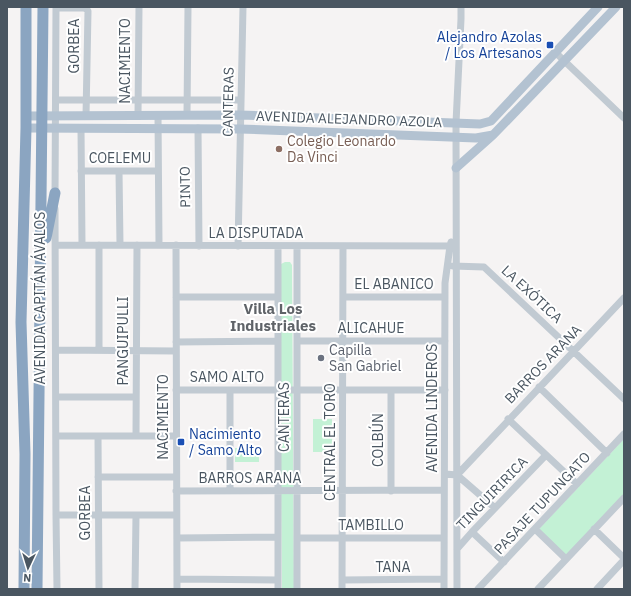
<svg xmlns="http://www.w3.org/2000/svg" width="631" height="596" viewBox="0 0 631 596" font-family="'IBM Plex Sans',sans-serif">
	<rect width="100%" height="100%" fill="#f5f3f3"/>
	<path fill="#c3f1d5" d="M285 262H290L292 265 294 589H282L280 385 281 264Z
		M313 419H332V452H313Z
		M624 439V494L566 556 538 530Z
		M235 448H259V462H235Z"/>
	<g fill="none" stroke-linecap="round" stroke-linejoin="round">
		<path stroke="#c1cad2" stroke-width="7" d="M56 8H85L88 11 86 116
			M555 52 624 118
			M56 100H241
			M138 115 139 7
			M158 115 159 245
			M187 115 188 7
			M81 128 82 245
			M198 128 199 246
			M81 171H158
			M119 171 120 245
			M55 197 56 7
			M55 209 56 515 57 589
			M56 245 456 246
			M99 245V350
			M176 245 177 589
			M238 246 243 7
			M453 266 484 267 624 399
			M176 297H278
			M343 297H445
			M297 341H445
			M176 342 278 341
			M56 350 176 351
			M539 387 607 453
			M176 390H445
			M56 397H136
			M508 419 577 484
			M56 436H176
			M98 436 99 589
			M136 436 137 245
			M445 474 457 475 624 298
			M457 475 495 508
			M98 477H176
			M176 491 444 490
			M230 491V390
			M391 491V390
			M56 515H176
			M535 529 566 559
			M594 529 624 558
			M472 532 504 562
			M177 538 278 537
			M297 538H444
			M457 549 472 532 546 455
			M177 579 278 580
			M342 580 444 579
			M135 589 136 515
			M278 589V246
			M297 589V246
			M342 589 343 246
			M444 589 445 283 450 246 451 242
			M457 589 456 123 461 19V7
			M478 589 624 434
			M538 589 624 498
			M597 589 624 560"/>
		<path stroke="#b3c2d1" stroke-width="9" d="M26 116 240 115 480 124 491 121 598 7
			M26 128 240 129 476 138 493 135
			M456 168 493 135 616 7"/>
		<path stroke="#8ba5c1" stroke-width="11" d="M46 238 55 193
			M24 589 25 454 21 322 26 128V7
			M37 589 43 7"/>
	</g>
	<g fill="#1a4fb4" stroke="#fff" stroke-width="1.5">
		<rect x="546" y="41" width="8" height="8" rx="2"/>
		<rect x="177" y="438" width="8" height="8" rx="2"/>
	</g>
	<circle fill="#8d6e63" stroke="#fff" stroke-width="1.5" cx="279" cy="149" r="4"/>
	<circle fill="#6b7280" stroke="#fff" stroke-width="1.5" cx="321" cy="358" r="4"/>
	<g text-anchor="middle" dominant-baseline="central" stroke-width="4" stroke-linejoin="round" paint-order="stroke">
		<g font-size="14" fill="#164399" stroke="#fff" text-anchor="end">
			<text x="542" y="37">Alejandro Azolas<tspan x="542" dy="16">/ Los Artesanos</tspan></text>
			<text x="189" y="434" text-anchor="start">Nacimiento<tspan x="189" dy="16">/ Samo Alto</tspan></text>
		</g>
		<g font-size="14" fill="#4a5661" stroke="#fff">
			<text transform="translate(74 46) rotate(-90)">GORBEA</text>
			<text transform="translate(125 61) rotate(-90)">NACIMIENTO</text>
			<text transform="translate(228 102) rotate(-89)">CANTERAS</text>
			<text transform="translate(349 119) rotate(2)">AVENIDA ALEJANDRO AZOLA</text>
			<text x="120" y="158">COELEMU</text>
			<text transform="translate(185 187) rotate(-91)">PINTO</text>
			<text x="256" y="233">LA DISPUTADA</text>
			<text x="394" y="284">EL ABANICO</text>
			<text transform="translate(532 294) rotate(43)">LA EXÓTICA</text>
			<text transform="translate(40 298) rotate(-90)">AVENIDA CAPITÁN ÁVALOS</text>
			<text x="371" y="328">ALICAHUE</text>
			<text transform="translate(123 341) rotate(-90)">PANGUIPULLI</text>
			<text transform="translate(543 364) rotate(-46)">BARROS ARANA</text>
			<text x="227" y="377">SAMO ALTO</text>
			<text transform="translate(432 408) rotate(-90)">AVENIDA LINDEROS</text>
			<text transform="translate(163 417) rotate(-90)">NACIMIENTO</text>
			<text transform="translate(284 417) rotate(-90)">CANTERAS</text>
			<text transform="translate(378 440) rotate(-90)">COLBÚN</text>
			<text transform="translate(330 442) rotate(-90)">CENTRAL EL TORO</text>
			<text x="250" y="478">BARROS ARANA</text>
			<text transform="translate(492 493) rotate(-46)">TINGUIRIRICA</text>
			<text transform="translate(542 503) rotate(-47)">PASAJE TUPUNGATO</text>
			<text transform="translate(85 513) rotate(-90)">GORBEA</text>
			<text x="371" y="525">TAMBILLO</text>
			<text x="393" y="567">TANA</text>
		</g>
		<g font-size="14" fill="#785e54" stroke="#fff" text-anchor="start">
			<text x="287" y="141">Colegio Leonardo<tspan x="287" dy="16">Da Vinci</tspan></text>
		</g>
		<g font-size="14" fill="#5b616d" stroke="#fff" text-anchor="start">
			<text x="329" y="350">Capilla<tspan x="329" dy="16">San Gabriel</tspan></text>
		</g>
		<g font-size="15" font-weight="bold" fill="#5f6368" stroke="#fff">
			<text x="273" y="308">Villa Los<tspan x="273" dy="17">Industriales</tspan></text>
		</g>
	</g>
	<rect width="631" height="596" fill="none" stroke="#4a5661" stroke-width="16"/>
	<g transform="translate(28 568) rotate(184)" stroke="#ffffff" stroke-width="3" paint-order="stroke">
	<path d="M0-3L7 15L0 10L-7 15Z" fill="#4a5661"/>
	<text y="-6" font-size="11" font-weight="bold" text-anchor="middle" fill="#4a5661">N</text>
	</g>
</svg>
